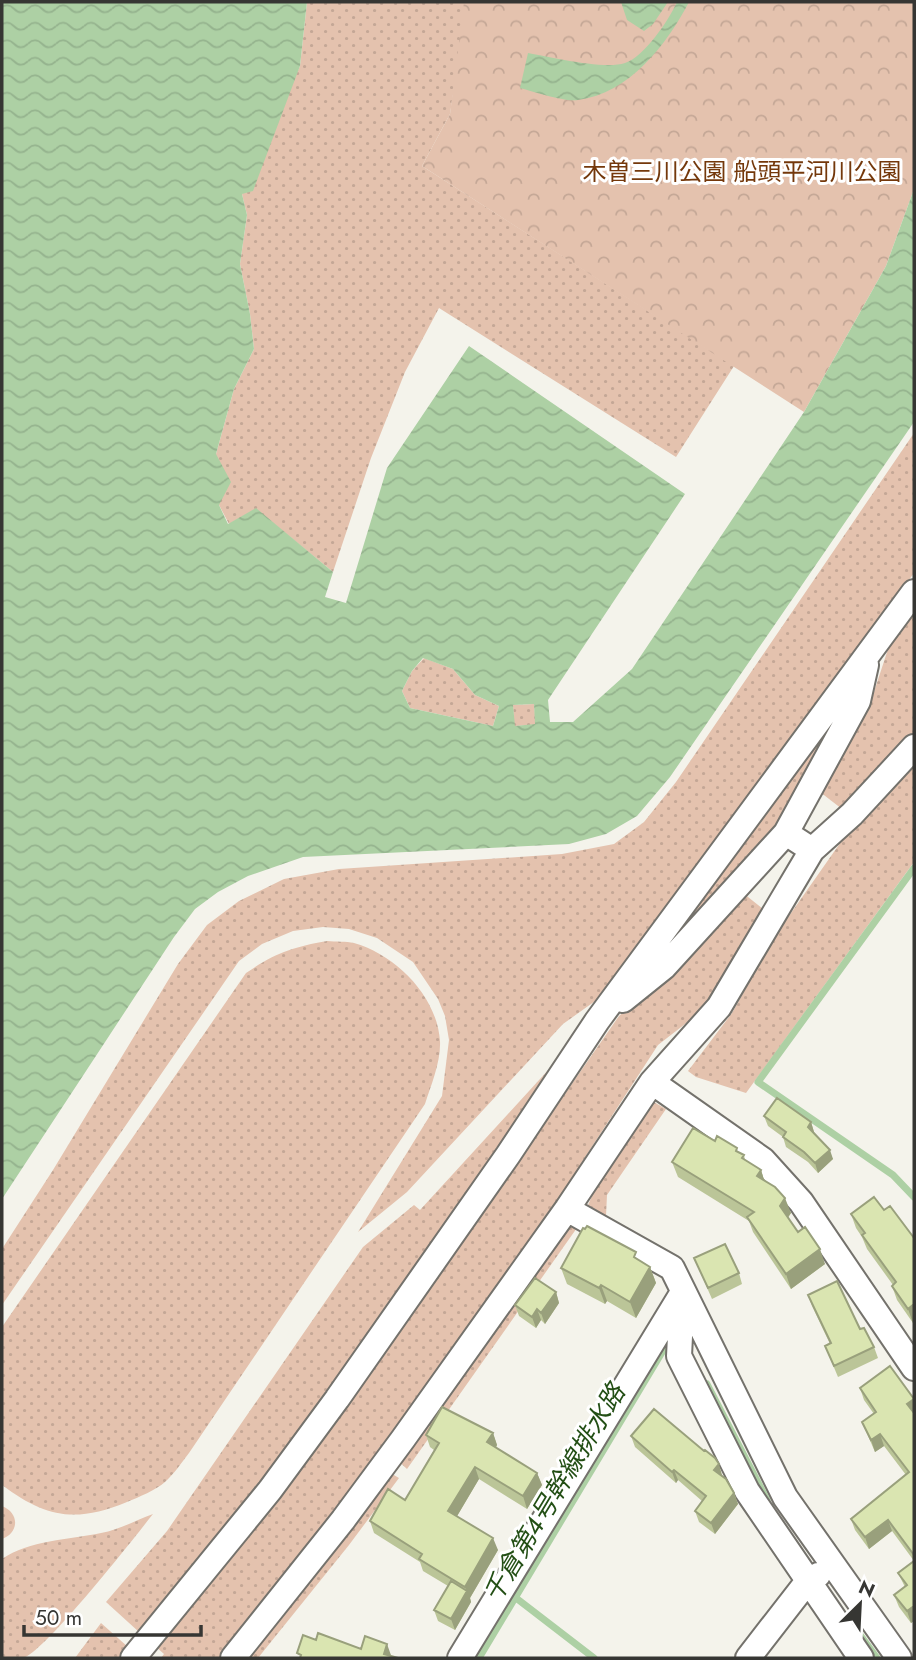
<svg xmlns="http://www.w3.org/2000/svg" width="916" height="1660" viewBox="0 0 916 1660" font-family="Jost,'Noto Sans JP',sans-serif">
	<defs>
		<pattern id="grass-dots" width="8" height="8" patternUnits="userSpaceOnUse" patternTransform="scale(1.75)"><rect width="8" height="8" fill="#e4c2ae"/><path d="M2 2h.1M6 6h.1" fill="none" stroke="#c4a796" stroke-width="1.8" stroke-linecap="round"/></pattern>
		<pattern id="park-crowns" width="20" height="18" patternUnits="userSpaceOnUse" patternTransform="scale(1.75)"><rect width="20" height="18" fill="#e4c2ae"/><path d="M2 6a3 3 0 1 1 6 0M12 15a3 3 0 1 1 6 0" fill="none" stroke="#c4a796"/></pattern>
		<pattern id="water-waves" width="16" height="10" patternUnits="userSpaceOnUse" patternTransform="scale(1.75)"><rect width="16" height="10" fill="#add0a4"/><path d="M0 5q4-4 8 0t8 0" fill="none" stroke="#95b38e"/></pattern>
	</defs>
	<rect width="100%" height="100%" fill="#f4f3eb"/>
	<path fill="url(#grass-dots)" d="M307 2H597L455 81 450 114 422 166 734 366 676 457 439 308 405 372 371 458 333 572 256 509 229 524 219 505 216 454 234 389 254 349 250 314 240 264 247 215 242 194 300 66Z
		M914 433V573L605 994 563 1024 407 1192 358 1232 442 1096 449 1040 445 1016 438 999 413 962 377 938 349 929 323 927 293 931 262 944 239 961 2 1305V1249L53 1170 178 964 207 925 239 901 284 879 339 869 562 854 614 844 644 822 676 782Z
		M914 609V733L842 809 820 792 870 704 890 643Z
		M424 658 453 669 475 695 499 706 493 726 410 708 402 691 412 671Z
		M534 704 536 725 514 726 513 705Z
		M844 707 820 761 772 831 656 960Z
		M914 760V862L746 1093 696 1077 688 1071 732 1013 777 933 857 819Z
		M743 893 767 912 716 1000 658 1045 582 1162 562 1199 399 1433 224 1658H161L164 1654 155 1646 343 1413 619 1016 671 973Z
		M327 941C336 942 346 941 354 943 396 955 437 996 440 1041 441 1062 431 1085 425 1104L189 1453C182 1462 174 1474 165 1482 156 1490 139 1497 127 1502 76 1523 46 1518 2 1485V1327L246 973C275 953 293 947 327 941Z
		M561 1056 563 1057 322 1401 262 1481 139 1632 106 1602 167 1531 363 1247 414 1205 420 1210Z
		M652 1101 666 1109 607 1195 606 1216 588 1205 600 1178Z
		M563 1223 579 1225 407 1469 395 1458Z
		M387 1471 399 1478 349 1545 258 1658H248Z
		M2 1506C20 1513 19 1533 2 1539Z
		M153 1514C135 1537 44 1653 23 1658 17 1660 8 1658 2 1658V1559C29 1540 69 1540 101 1533 119 1530 136 1520 153 1514Z
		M101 1623 128 1647 118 1658H75Z"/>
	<path fill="url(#park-crowns)" d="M464 2H914V189L886 266 804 412 422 166 450 114Z"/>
	<path fill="url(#water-waves)" fill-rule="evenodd" d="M2 2H307L300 66 253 191 242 194 247 215 240 264 250 314 254 349 234 389 216 454 231 482 219 505 228 524 256 508 333 572 325 597 346 603 387 468 469 346 685 494 548 700 550 722H573L632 669 804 412 886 266 914 189V422L670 777 637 816 606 834 569 844 303 857 248 876 218 892 195 909 174 937 2 1199ZM423 658 453 669 475 695 499 706 493 726 410 708 402 691 412 671ZM534 704 535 724 515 726 513 705Z
		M621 2H668L653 24 644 31 627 20Z
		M677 2H689C667 44 629 94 578 100 564 102 535 92 520 88L528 53C551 57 604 70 625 63 644 57 669 20 677 2Z"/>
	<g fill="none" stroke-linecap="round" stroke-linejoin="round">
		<path stroke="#add0a4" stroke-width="7" d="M914 868 758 1082 893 1175 914 1197
			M707 1384 767 1500
			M516 1598 594 1658
			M855 1628 877 1658
			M479 1658 664 1349"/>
		<g stroke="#74726c" stroke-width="28">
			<path id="minor" d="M866 665 858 701 786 833 812 850 852 814 914 747
				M623 1000 664 967 786 833
				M652 1082 763 1160 801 1202 914 1368
				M567 1209 672 1268 785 1497 899 1658
				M682 1297 679 1356 747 1491 861 1658
				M133 1658 270 1490 337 1399 508 1155 597 1021 914 592
				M233 1658 343 1520 403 1439 567 1209 652 1082 719 1007 812 850
				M460 1658 683 1292
				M748 1658 807 1582 818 1575"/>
		</g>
		<use href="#minor" stroke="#fff" stroke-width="24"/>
	</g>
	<path fill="#bbc598" d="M764 1116 811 1122 814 1132 833 1159 818 1173 808 1162 786 1147 783 1137 768 1126Z
		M715 1141 744 1155 745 1160 761 1170 764 1180 791 1213 788 1218 798 1232 825 1264 791 1289 753 1232 749 1221 678 1177 672 1162Z
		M884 1210 914 1238V1322L913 1323 897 1300 892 1286 893 1285 867 1249 862 1237 856 1228 851 1214Z
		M694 1258 739 1273 742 1284 712 1299Z
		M639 1261 650 1267 656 1283 636 1318 607 1301 605 1304 567 1284 561 1268Z
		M556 1292 559 1303 545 1324 541 1320 536 1328 519 1316 515 1305Z
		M808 1295 860 1329 874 1347 878 1358 838 1377 825 1346 830 1344 812 1306Z
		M860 1388 914 1400V1561L892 1531 869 1549 855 1530 851 1519 906 1475 884 1446 875 1452 862 1422 874 1414 864 1400Z
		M493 1433 497 1445 496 1448 537 1473 542 1485 527 1509 479 1479 457 1516 498 1550 470 1598 471 1602 455 1630 438 1621 434 1610 448 1586 423 1571 420 1562 374 1533 370 1521 405 1500 434 1450 430 1447 426 1435Z
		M631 1436 722 1475V1476L734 1493 738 1504 715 1534 699 1522 695 1511 702 1501 678 1480 676 1483 635 1447Z
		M914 1561V1621L911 1623 899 1607 894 1595 905 1587 898 1573Z"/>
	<path fill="#99a07c" d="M811 1122 814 1132 811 1136 808 1127Z
		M830 1150 833 1159 818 1173 815 1163Z
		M761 1170 766 1186 757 1176Z
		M785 1198 791 1213 785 1221 780 1206Z
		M820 1249 825 1264 791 1289 786 1274Z
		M650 1267 656 1283 636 1318 630 1302Z
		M601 1285 607 1301 605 1304 599 1288Z
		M556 1292 559 1303 545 1324 541 1313Z
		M914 1304V1322L913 1323 908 1309Z
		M537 1309 541 1320 536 1328 532 1317Z
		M914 1399V1414L907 1404Z
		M493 1433 497 1445 491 1455 487 1442Z
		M880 1434 884 1446 875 1452 871 1440Z
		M719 1464 722 1475 718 1481 714 1470Z
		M475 1467 479 1479 453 1523 448 1511Z
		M674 1470 678 1480 676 1483 672 1472Z
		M537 1473 542 1485 527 1509 523 1496Z
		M734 1493 738 1504 715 1534 711 1523Z
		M888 1520 892 1531 869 1549 865 1537Z
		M493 1538 498 1550 470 1598 471 1602 455 1630 451 1619 467 1592 465 1587Z
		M914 1606V1621L911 1623 907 1611Z
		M387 1644 392 1658 384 1654Z"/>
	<path fill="#dae5b1" stroke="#99a07c" stroke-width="2" d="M777 1098 811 1122 808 1127 830 1150 815 1163 804 1152 783 1137 786 1132 764 1116Z
		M693 1128 715 1141 717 1136 737 1148 736 1151 744 1155 742 1158 758 1168 761 1170 757 1176 775 1187 785 1198 780 1206 798 1232 805 1227 820 1249 786 1274 747 1217 754 1212 672 1162Z
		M874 1197 884 1210 890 1206 914 1238V1304L908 1309 892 1286 896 1282 862 1235 865 1233 851 1214Z
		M587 1226 636 1252 634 1257 650 1267 630 1302 601 1285 599 1288 561 1268 583 1228 585 1229Z
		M725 1244 739 1273 708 1288 694 1258Z
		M535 1278 556 1292 541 1313 537 1309 532 1317 515 1305Z
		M837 1281 860 1329 864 1328 874 1347 834 1366 825 1346 831 1343 808 1295Z
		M890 1366 914 1399 907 1404 914 1413V1555L888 1520 865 1537 851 1519 909 1472 880 1434 871 1440 862 1422 876 1412 860 1388Z
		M442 1407 493 1433 487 1442 537 1473 523 1496 475 1467 448 1511 493 1538 465 1587 419 1559 422 1554 370 1521 388 1489 405 1500 439 1443 426 1435Z
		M654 1409 704 1451 705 1450 715 1458 719 1464 714 1470 726 1479 734 1493 711 1523 695 1511 706 1496 674 1470 672 1472 631 1436Z
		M914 1561V1606L907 1611 894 1595 907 1585 898 1573Z
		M451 1581 467 1591 451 1619 434 1610Z
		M318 1633 361 1649 365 1636 387 1644 384 1654 398 1658H300L301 1655 297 1653 303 1635 316 1640Z"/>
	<g text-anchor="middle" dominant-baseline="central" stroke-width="6" stroke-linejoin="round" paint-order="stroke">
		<g font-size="24" fill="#74380b" stroke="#fff">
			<text x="742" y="171">木曽三川公園 船頭平河川公園</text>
		</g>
		<g font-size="26" font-style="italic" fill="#234f15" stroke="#fff">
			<text transform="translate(554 1493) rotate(-59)">千倉第4号幹線排水路</text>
		</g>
	</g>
	<rect width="916" height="1660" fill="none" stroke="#363633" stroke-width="7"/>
	<g transform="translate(860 1604) rotate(24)" stroke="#ffffff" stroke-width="5" paint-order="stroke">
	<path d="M0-5L12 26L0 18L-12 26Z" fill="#363633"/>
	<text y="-10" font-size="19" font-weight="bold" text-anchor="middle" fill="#363633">N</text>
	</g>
	<path d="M24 1625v10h177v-10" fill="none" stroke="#363633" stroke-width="3.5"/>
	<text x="35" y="1625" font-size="21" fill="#363633" stroke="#ffffff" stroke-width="5" paint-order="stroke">50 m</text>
</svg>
